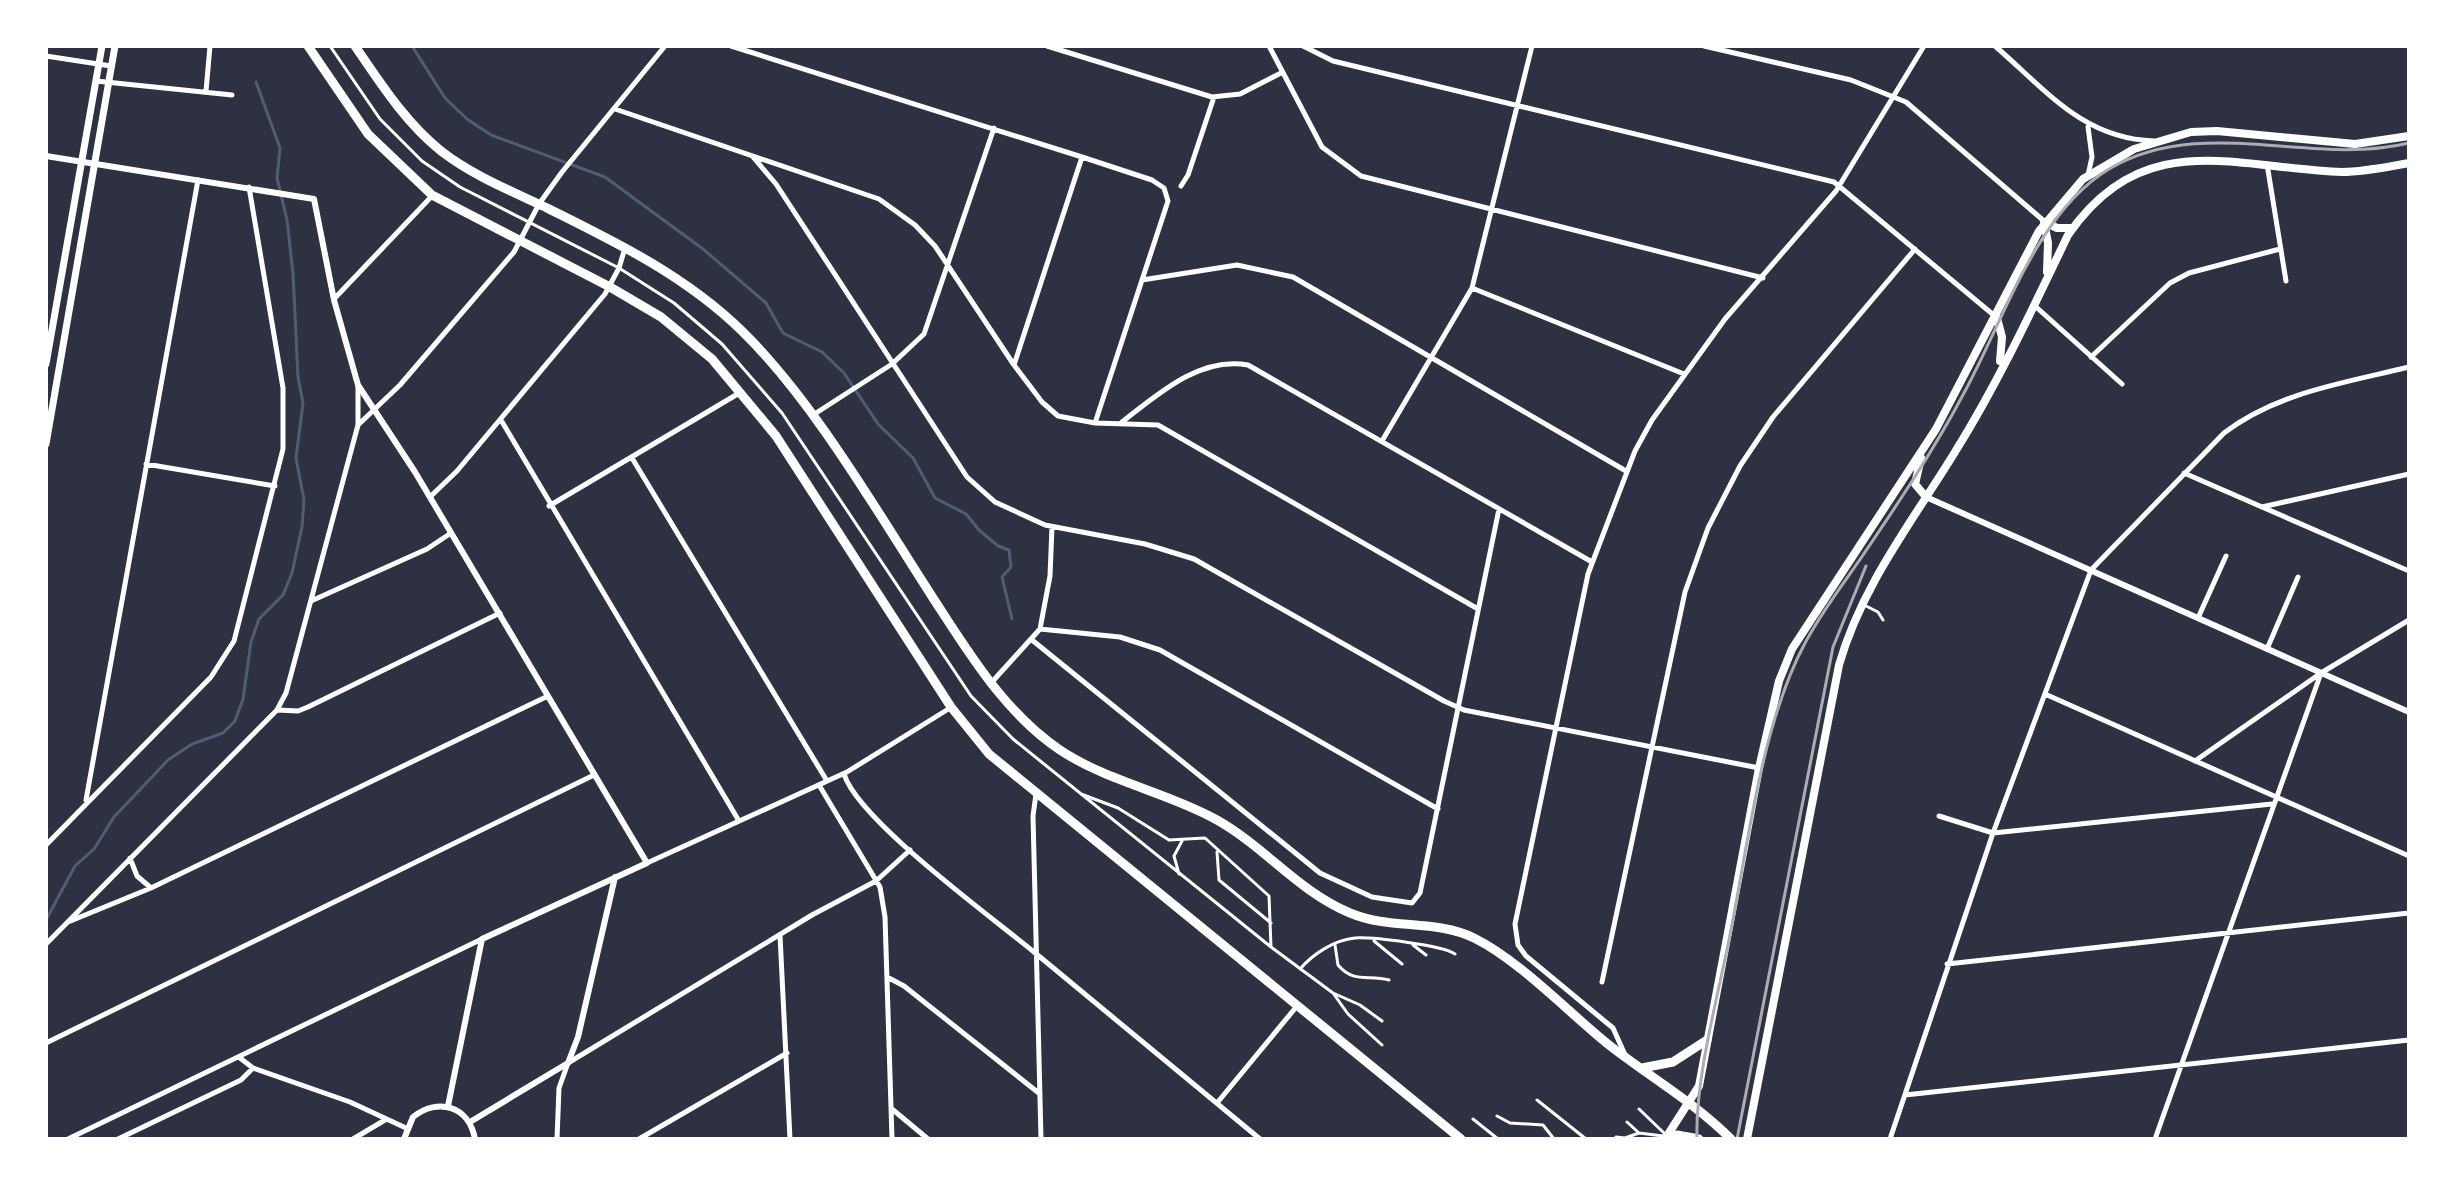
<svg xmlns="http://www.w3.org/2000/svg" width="2455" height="1185" viewBox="0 0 2455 1185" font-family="'Work Sans',sans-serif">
	<rect width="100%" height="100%" fill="#2d3142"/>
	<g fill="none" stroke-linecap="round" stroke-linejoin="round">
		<path stroke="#4f5d75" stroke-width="3" d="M412 46 445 98 467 119 491 135 605 177 703 249 766 303 783 333 822 352 844 373 878 424 913 458 935 498 966 514 979 530 998 546 1009 550 1011 567 1002 577 1012 619
			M46 920 75 866 94 849 114 817 168 760 192 744 223 733 235 721 243 699 251 642 259 619 283 595 292 573 302 527 304 500 296 458 303 403 298 377 293 273 287 220 277 178 280 148 256 82"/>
		<path stroke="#fff" stroke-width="3" d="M330 46 380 119 422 161 460 187 619 268 674 303 722 344 782 413 971 696 1013 739 1271 947 1333 993 1360 1005 1382 1021
			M1864 605 1878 612 1883 620
			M1081 794 1118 808 1169 840 1205 838 1269 896 1271 947
			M1217 852 1219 880 1271 923
			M1179 874 1174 856 1182 841
			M1374 941 1402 964
			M1335 945 1338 965C1354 984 1369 974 1389 980
			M1413 945 1426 955
			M1300 969C1313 954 1334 940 1355 938 1372 937 1442 945 1455 954
			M1333 993 1348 1014 1382 1045
			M1537 1100 1586 1139
			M1639 1109 1664 1133
			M1497 1116 1510 1123 1543 1125 1554 1139
			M1473 1119 1498 1139
			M1627 1122 1639 1133
			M1616 1137 1625 1138 1639 1133 1663 1136"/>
		<path stroke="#fff" stroke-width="5" d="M731 46 1082 157 1152 180 1164 188 1168 201 1095 423
			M1047 46 1212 97 1240 94 1281 73
			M1269 46 1322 147 1361 176 1763 278
			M1303 46 1333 61 1834 182 1996 317
			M1704 46 1851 80 1906 102 2044 221
			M1995 46C2046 90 2083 139 2154 141
			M46 56 111 66
			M96 81 232 95
			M206 91 210 46
			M615 109 879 199 915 225 935 246 1014 365 1042 402 1058 416 1095 423 1158 425 1478 609
			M2088 127 2092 157 2088 175
			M753 157 776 184 967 477 995 502 1045 525 1145 544 1194 559 1444 701 1464 710 1759 768
			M2267 164 2286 281
			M1181 186 1188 175 1214 97
			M1142 280 1237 265 1293 277 1626 471
			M1472 288 1684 374
			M334 299 432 196
			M2035 306 2122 384
			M2091 357 2170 283 2189 273 2280 249
			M1014 365 1082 157
			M813 415 892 364 924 334 994 128
			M501 420 739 821
			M1122 422C1158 394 1200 356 1248 365L1592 562
			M358 425 400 385 514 252 539 204 562 172 665 46
			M1382 441 1472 288 1532 46
			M632 458 827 781
			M146 464 275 486
			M2184 473 2409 571
			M430 497 457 471 605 294 619 268 625 248
			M549 506 741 392
			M2262 507 2409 474
			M311 601 427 549 451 533
			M2198 618 2226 556
			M1040 629 1120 637 1160 650 1438 809
			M1032 640 1320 873 1372 897 1412 903 1420 893 1499 509
			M2267 649 2298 577
			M992 682 1040 629 1050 576 1052 527
			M2045 694 2409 856
			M277 710 298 711 308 707 500 613
			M2195 761 2321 673 2409 620
			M844 774C858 820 993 918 1034 952 1110 1014 1185 1077 1260 1139
			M819 785 880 887 885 917 892 1139
			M1036 794 1033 816 1041 1139
			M86 800 198 180
			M1939 816 1993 833 2272 804
			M46 845 211 677 234 641 283 449V388L249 187
			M130 858 137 876 150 887
			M647 863 847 772 950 708
			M68 922 151 888 548 696
			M780 935 790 1139
			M46 944 277 710 286 693 358 425V386
			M1947 964 2409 913
			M887 977 904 986 1040 1094
			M1602 982 1685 592 1708 528 1740 466 1773 417 1915 249
			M46 1043 594 775
			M1626 1057 1613 1028 1526 956 1518 945 1515 924 1588 574 1635 451 1652 420 1725 319 1836 191 1924 46
			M240 1058 253 1068 350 1102 406 1128
			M1905 1095 2409 1040
			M1217 1103 1297 1006
			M892 1109 928 1139
			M68 1139 482 939
			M118 1139 241 1080 253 1068
			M353 1139 385 1120
			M557 1139 559 1088 568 1063 812 915 876 881 910 850
			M639 1139 787 1053
			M1890 1139 1993 833 2091 570 2224 433C2278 392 2344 383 2409 367
			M2155 1139 2321 673"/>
		<path stroke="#fff" stroke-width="6" d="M46 156 314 199 334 300 358 385 415 472 647 863 482 939 448 1106
			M1926 497 2409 712
			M470 1122 568 1063 578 1037 615 877
			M404 1139 413 1117C438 1097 469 1106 475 1139"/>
		<path stroke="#fff" stroke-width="7" d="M46 364 102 46
			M46 444 115 46"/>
		<path stroke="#fff" stroke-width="8" d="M2044 222 2048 243 2047 272
			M2044 222 2057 228H2073
			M1997 318 2002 337 2000 361
			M1921 458 1915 484 1926 497
			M1667 1136 1699 1086 1759 768 1779 681 1792 649 1936 429 2039 231 2083 179 2134 149 2191 132 2217 131 2355 144 2409 136
			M1747 1139 1839 665C1862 585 1912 522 1955 452 1998 383 2033 308 2068 235 2143 126 2235 168 2342 172 2364 172 2387 167 2409 163"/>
		<path stroke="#fff" stroke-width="9" d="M308 46 368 134 432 195 610 287 661 317 712 359 776 436 951 707 989 754 1461 1139
			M355 46C381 84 405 122 441 151 472 175 509 190 545 207 616 242 686 276 743 332 815 403 878 513 933 598 969 653 1004 712 1060 750 1108 782 1167 792 1217 820 1265 847 1299 892 1350 913 1390 930 1435 919 1474 938 1519 960 1569 1013 1609 1045 1650 1077 1694 1102 1731 1139
			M1642 1068 1673 1062 1707 1040
			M1664 1139 1677 1135 1699 1139"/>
		<path stroke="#abadb3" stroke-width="3" d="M1697 1139C1695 1080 1717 1000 1729 940 1748 847 1760 729 1804 645 1820 614 1841 587 1861 558 1897 505 1934 450 1964 393 2004 320 2036 213 2109 169 2203 114 2310 167 2409 143
			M1737 1139 1833 647 1866 566"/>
	</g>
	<rect width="2455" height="1185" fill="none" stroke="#ffffff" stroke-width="96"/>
</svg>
